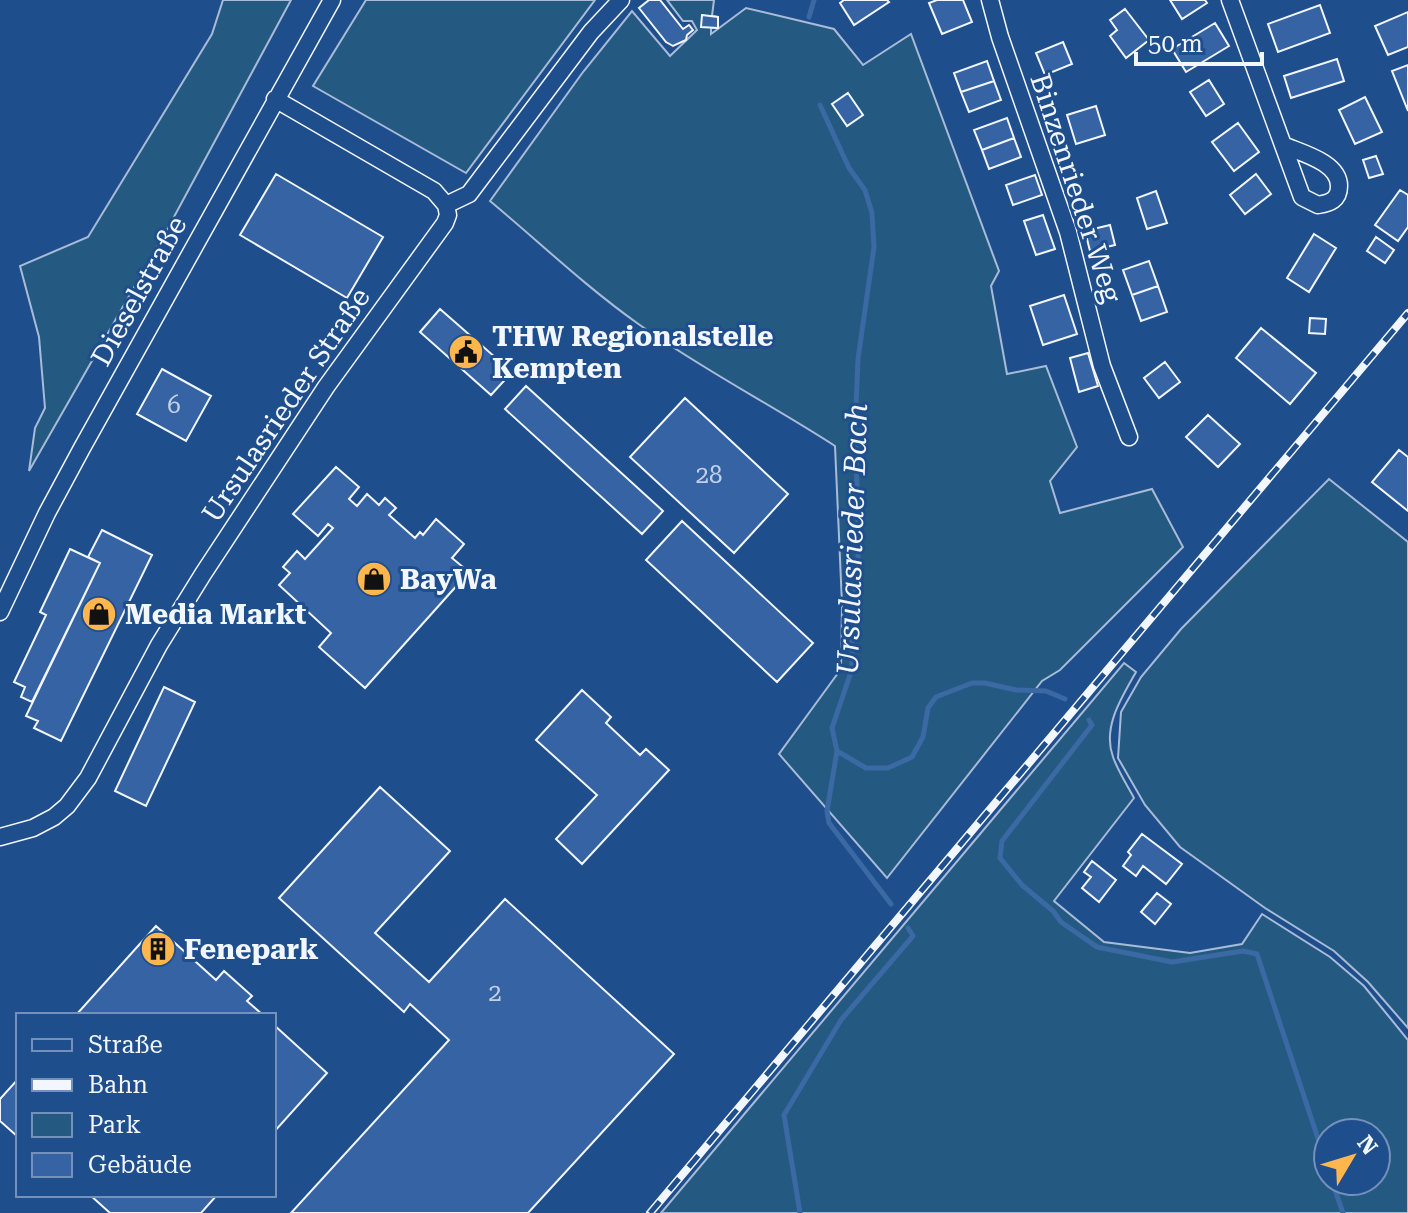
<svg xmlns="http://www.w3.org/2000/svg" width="1408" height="1213" viewBox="0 0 1408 1213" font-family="'Roboto Serif',serif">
	<rect width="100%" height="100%" fill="#1f4e8c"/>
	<path fill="#245a82" stroke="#a8bbd7" stroke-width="2" fill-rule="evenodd" d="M223 0H291L168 228 29 471 35 428 45 408 39 337 20 266 88 237 212 34Z
		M366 0H595L466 173 313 86Z
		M667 0H714L712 16 718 17V28H711V34L746 8 834 29 863 65 911 34 999 271 991 286 1007 374 1046 366 1077 447 1050 481 1060 513 1152 489 1183 547 1060 670 1042 681 887 878 779 754 841 669 842 604 835 446C770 404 700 368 637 323 585 286 538 241 490 201L583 72 632 11 670 56 697 30 692 21H683Z
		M1329 479 1408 542V1028L1368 982 1334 951 1265 908 1180 847 1145 805 1118 758 1121 712 1141 677 1181 629Z
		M1124 663 1136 672C1122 697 1102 727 1113 757 1118 771 1127 785 1134 798L1054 901 1104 942 1190 953 1242 944 1262 914 1330 957 1364 986 1408 1040V1213H661ZM1328 1133H1376V1181H1328Z"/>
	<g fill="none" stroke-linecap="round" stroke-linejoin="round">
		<path stroke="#3b69a3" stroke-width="5" d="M809 17 814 0
			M820 105 849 168 865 190 872 213 874 247 858 359 855 430 859 544 852 627V669L832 728 837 751 866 768H888L912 757 923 737 928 708 936 697 972 683H985L1016 690 1046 691 1065 699
			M1089 720 1092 725 1002 841 1000 858 1022 885 1053 911 1061 922 1097 947 1172 962 1243 951 1257 954 1328 1169
			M837 751 827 811 829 823 891 904
			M1332 1181 1343 1213
			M800 1213 784 1115 841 1020 913 936 908 928"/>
	</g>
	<path fill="#3563a3" stroke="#f2f6ff" stroke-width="2" d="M649 0H660L683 29 689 25 693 30 687 35 686 40 673 46 666 42 639 8Z
		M844 0H887L889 2 854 25 840 3Z
		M937 0H963L972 22 942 34 929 3Z
		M1170 0H1205L1207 3 1182 19Z
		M1320 5 1330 33 1278 52 1268 24Z
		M1125 9 1149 40 1126 58 1110 36 1117 30 1110 20Z
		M1408 12V47L1388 55 1375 26Z
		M702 15 718 17V28L701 27Z
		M1215 23 1229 46 1186 72 1172 49Z
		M1063 42 1072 64 1045 75 1036 53Z
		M1337 59 1344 81 1291 98 1284 76Z
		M987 61 994 81 961 92 954 73Z
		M1408 65V111L1392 71Z
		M1209 80 1224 104 1206 116 1190 92Z
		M994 81 1001 100 969 112 961 92Z
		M848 93 863 115 847 126 832 104Z
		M1365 97 1382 132 1355 144 1339 110Z
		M1096 106 1105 135 1076 144 1067 115Z
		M1007 118 1014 138 982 150 974 130Z
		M1238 123 1259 152 1234 171 1212 142Z
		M1014 138 1021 157 989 169 982 150Z
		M1376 156 1383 174 1369 178 1363 160Z
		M276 174 383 237 347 298 240 235Z
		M1256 174 1271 194 1245 214 1230 195Z
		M1035 175 1042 195 1013 205 1006 185Z
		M1400 190 1408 195V227L1398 241 1375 225Z
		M1156 191 1167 223 1147 229 1137 198Z
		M1043 215 1055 249 1036 255 1024 221Z
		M1110 225 1115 245 1090 251 1085 231Z
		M1314 234 1336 248 1309 292 1287 278Z
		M1376 237 1394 250 1385 263 1367 251Z
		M1149 261 1158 286 1132 295 1123 270Z
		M1158 286 1167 312 1141 321 1132 295Z
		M1064 295 1077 334 1043 345 1030 306Z
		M440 309 512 372 491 395 420 332Z
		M1310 318 1326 319 1325 334 1309 333Z
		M1261 328 1316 373 1290 404 1236 358Z
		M1088 353 1098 386 1079 392 1070 358Z
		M1165 362 1180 382 1159 398 1144 378Z
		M162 369 211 396 186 441 137 414Z
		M526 386 663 511 642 534 505 409Z
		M685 398 788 494 734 553 630 457Z
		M1208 415 1240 444 1218 467 1186 437Z
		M1399 450 1408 457V511L1372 482Z
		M336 467 359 487 349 499 357 506 367 494 379 505 385 498 396 508 389 515 415 538 420 532 423 535 436 519 464 544 452 558 469 572 365 688 319 647 331 633 279 585 290 573 283 567 297 551 305 559 333 528 328 524 318 536 293 514Z
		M682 521 813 643 777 682 646 560Z
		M102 530 152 555 61 741 34 728 38 721 26 716 100 563 88 557Z
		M70 549 100 563 32 702 21 697 25 687 14 682 46 615 40 612Z
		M164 687 195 702 146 806 115 791Z
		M582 690 611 717 606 723 640 755 646 749 669 770 582 864 556 839 597 795 536 740Z
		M380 787 450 851 375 933 429 982 505 899 674 1054 528 1213H291L449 1040 410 1004 404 1012 279 898Z
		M1142 834 1182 864 1166 884 1143 866 1136 876 1123 866 1131 855 1128 852Z
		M1092 861 1116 880 1099 902 1082 888 1091 877 1084 872Z
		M1157 893 1171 904 1155 924 1141 912Z
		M156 926 216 980 224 971 252 996 247 1001 263 1015H76Z
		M274 1025 327 1073 274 1132Z
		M18 1079V1137L0 1121V1099Z
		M90 1195H217L201 1213H110Z"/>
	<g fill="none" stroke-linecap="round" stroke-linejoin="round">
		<g stroke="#f2f6ff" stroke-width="19">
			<path id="minor" d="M990 0 1000 37 1068 232 1102 366 1129 437
				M1230 0 1283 145
				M275 99 434 191 446 205
				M1283 145C1301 153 1339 162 1339 186 1339 200 1330 203 1318 205L1302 197Z
				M446 205 469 194 591 32 621 0
				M0 612 47 513 82 448 332 0
				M0 837 33 828 54 817 67 806 88 778 159 645 203 574 326 387 445 223 448 215 446 205"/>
		</g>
		<use href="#minor" stroke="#1f4e8c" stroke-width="16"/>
		<g stroke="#f2f6ff" stroke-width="8">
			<path id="rail" d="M650 1213 1408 313"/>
		</g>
		<use href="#rail" stroke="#1f4e8c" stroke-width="5" stroke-dasharray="15" stroke-linecap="butt"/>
	</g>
	<defs>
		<g id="civic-disc" transform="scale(1.8)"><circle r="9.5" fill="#ffb74d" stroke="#1f4e8c"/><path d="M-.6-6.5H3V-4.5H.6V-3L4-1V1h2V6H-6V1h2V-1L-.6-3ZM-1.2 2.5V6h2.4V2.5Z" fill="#111"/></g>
		<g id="shop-disc" transform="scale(1.8)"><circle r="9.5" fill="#ffb74d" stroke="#1f4e8c"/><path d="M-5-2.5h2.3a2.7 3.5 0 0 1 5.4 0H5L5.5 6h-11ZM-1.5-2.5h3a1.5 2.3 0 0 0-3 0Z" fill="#111"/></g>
		<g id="building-disc" transform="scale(1.8)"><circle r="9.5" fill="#ffb74d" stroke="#1f4e8c"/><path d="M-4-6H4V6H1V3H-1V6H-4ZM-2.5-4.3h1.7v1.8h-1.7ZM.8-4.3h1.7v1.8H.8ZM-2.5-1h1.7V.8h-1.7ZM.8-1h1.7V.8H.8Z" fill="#111"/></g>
	</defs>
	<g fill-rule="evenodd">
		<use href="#civic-disc" x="466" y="352"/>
		<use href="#shop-disc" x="374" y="579"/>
		<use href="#shop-disc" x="99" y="614"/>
		<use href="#building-disc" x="158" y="949"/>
	</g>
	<g text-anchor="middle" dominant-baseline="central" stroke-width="6" stroke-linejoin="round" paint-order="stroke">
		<g font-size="24" fill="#c3d1e8">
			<text x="174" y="405">6</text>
			<text x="709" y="475">28</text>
			<text x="495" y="993">2</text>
		</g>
		<g font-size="28" fill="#f2f6ff" stroke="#1f4e8c">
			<text transform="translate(1076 188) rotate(72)">Binzenrieder Weg</text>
			<text transform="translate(139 291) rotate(-61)">Dieselstraße</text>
			<text transform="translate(286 405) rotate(-56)">Ursulasrieder Straße</text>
		</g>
		<g font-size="28" font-weight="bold" fill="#f2f6ff" stroke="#1f4e8c" text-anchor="start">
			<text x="492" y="336">THW Regionalstelle<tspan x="492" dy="32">Kempten</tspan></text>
			<text x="400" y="579">BayWa</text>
			<text x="125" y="614">Media Markt</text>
			<text x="184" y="949">Fenepark</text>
		</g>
		<g font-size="30" font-style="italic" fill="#f2f6ff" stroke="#1f4e8c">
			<text transform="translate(852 539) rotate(-88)">Ursulasrieder Bach</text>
		</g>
	</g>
	<rect x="16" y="1013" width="260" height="184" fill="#1f4e8c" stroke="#7391ba" stroke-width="2"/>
	<rect x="32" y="1039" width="40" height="12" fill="#1f4e8c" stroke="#7391ba" stroke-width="2"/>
	<text x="88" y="1053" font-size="24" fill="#f2f6ff">Straße</text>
	<rect x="32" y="1079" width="40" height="12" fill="#f2f6ff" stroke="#7391ba" stroke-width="2"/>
	<text x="88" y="1093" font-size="24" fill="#f2f6ff">Bahn</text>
	<rect x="32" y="1113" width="40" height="24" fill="#245a82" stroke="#7391ba" stroke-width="2"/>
	<text x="88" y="1133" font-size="24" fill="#f2f6ff">Park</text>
	<rect x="32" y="1153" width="40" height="24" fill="#3563a3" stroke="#7391ba" stroke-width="2"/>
	<text x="88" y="1173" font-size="24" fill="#f2f6ff">Gebäude</text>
	<g transform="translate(1352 1157) rotate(52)"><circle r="38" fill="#1f4e8c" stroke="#7391ba" stroke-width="2"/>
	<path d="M0-6L14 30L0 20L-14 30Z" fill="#ffb74d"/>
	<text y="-12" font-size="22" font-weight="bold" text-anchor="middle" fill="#f2f6ff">N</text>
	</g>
	<path d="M1136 52v12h126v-12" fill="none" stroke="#f2f6ff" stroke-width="4"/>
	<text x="1148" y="52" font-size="24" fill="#f2f6ff" stroke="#1f4e8c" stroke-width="6" paint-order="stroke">50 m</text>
</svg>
